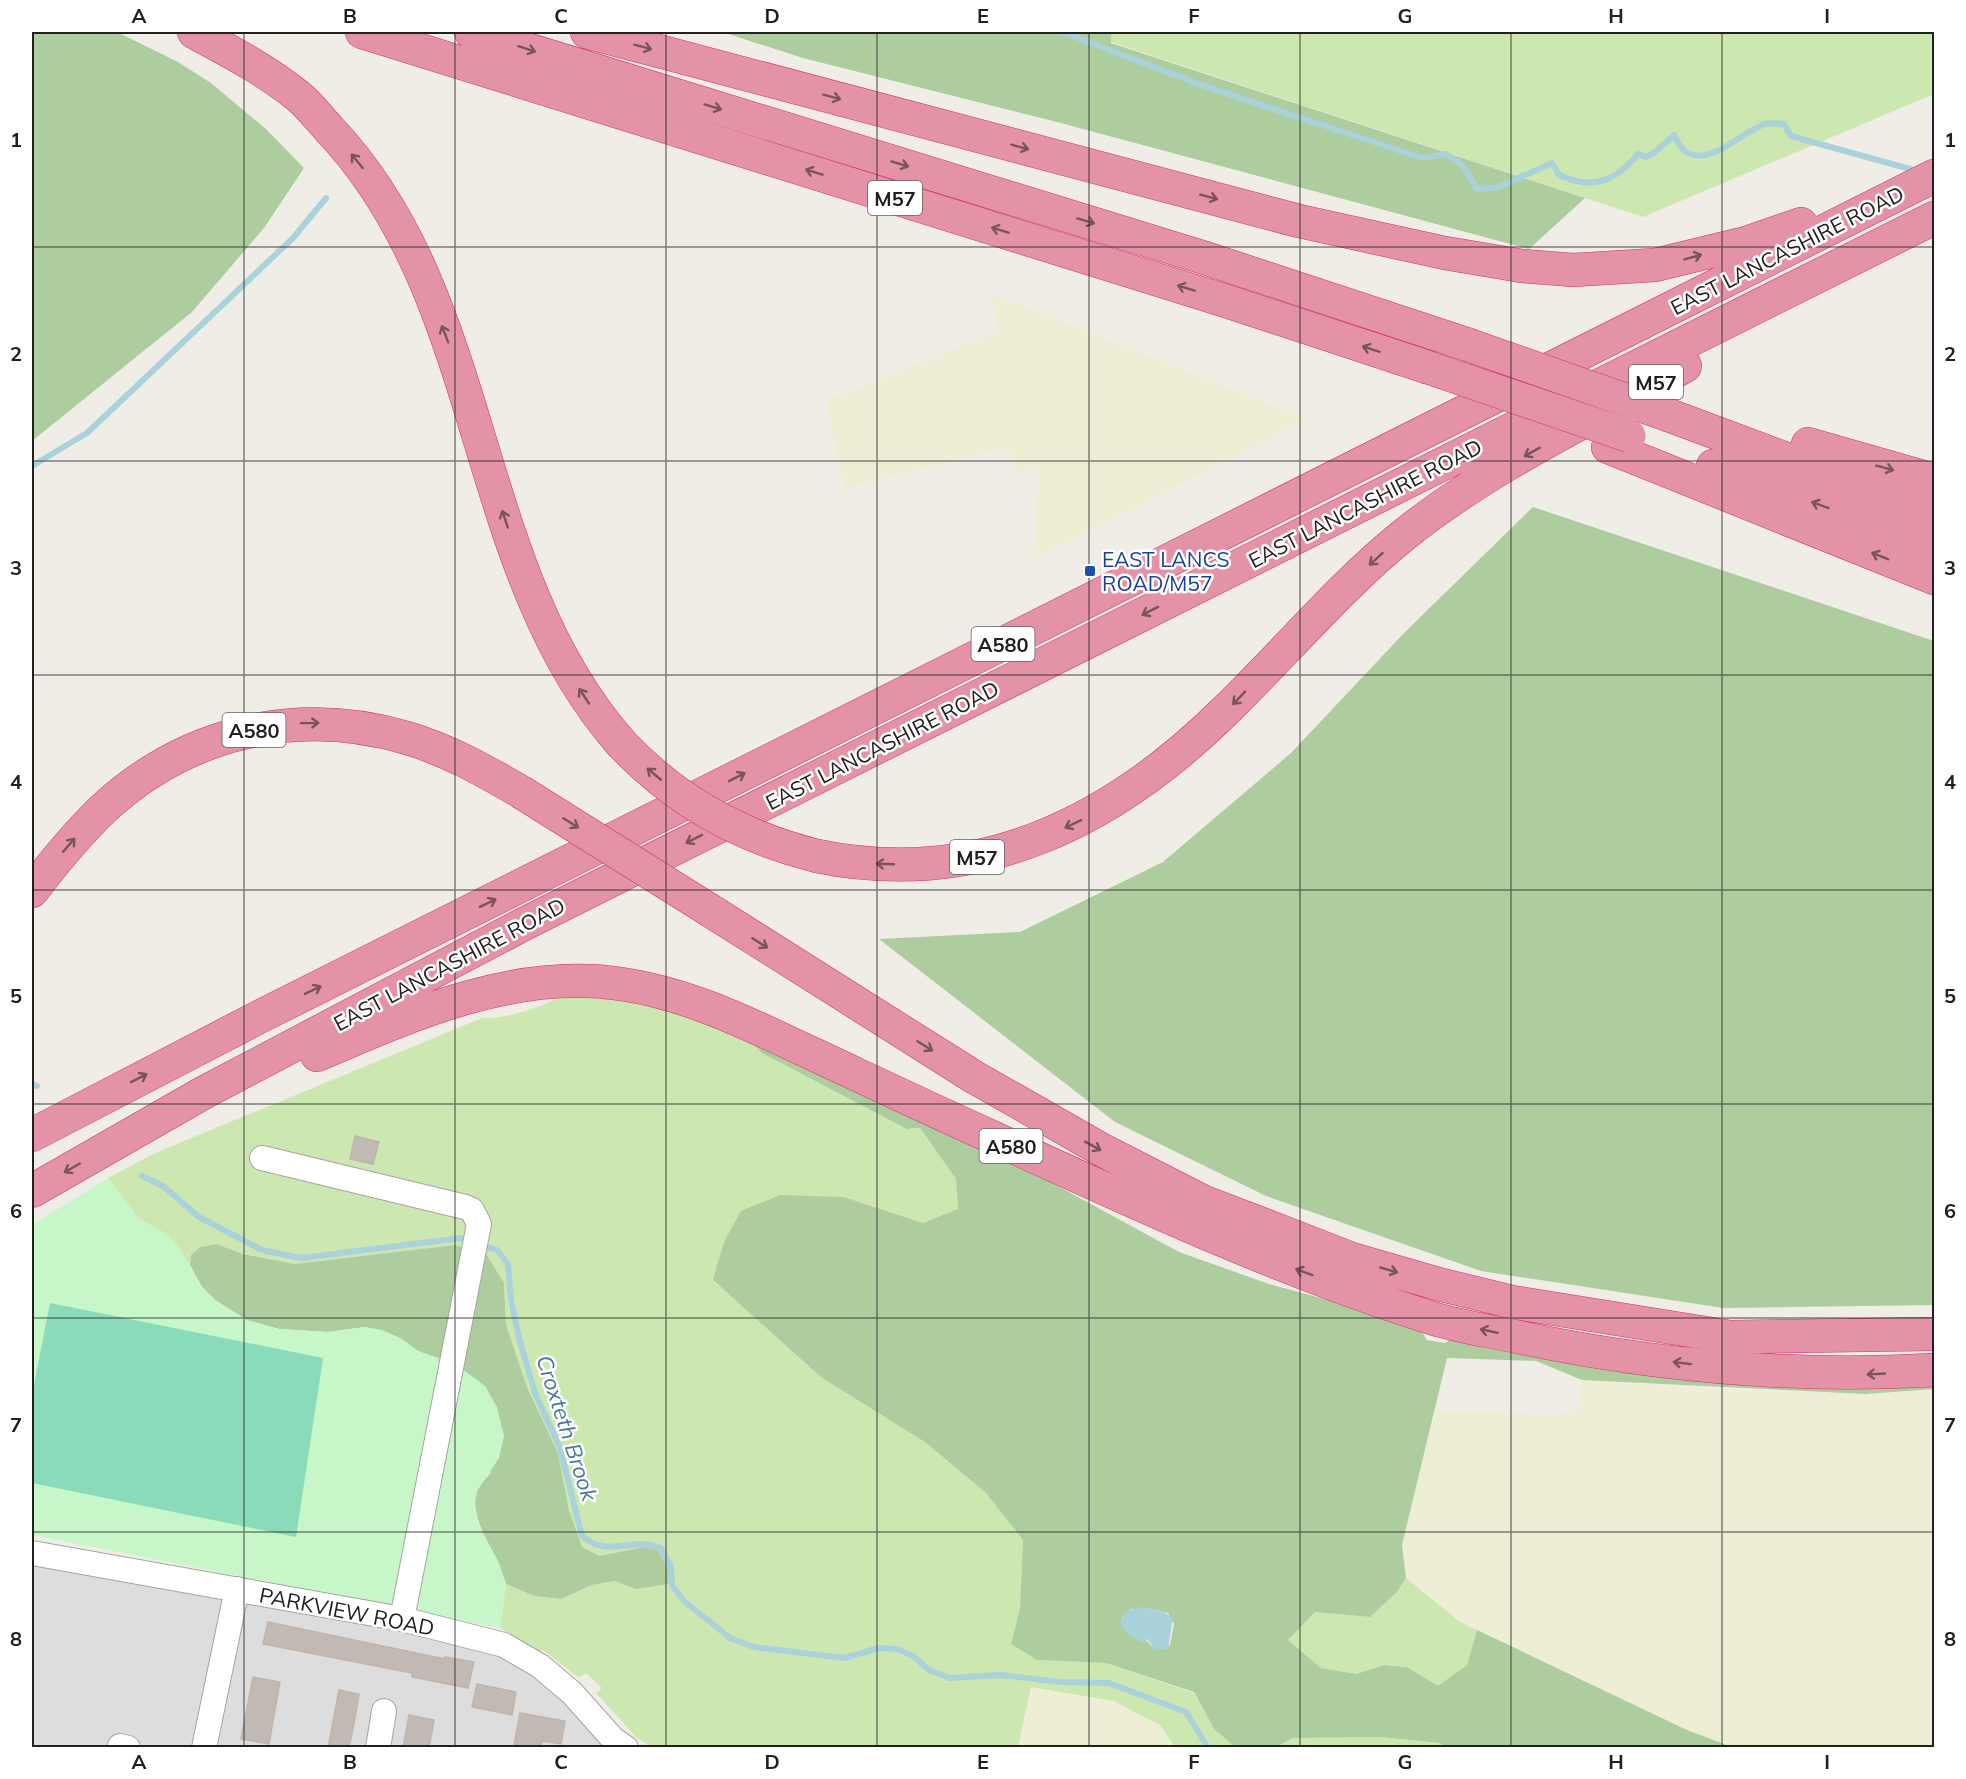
<svg xmlns="http://www.w3.org/2000/svg" width="1966" height="1779" viewBox="0 0 1966 1779" font-family="Mulish,sans-serif">
	<rect width="100%" height="100%" fill="#f0ede7"/>
	<path fill="#dedddd" d="M32 1553 504 1645 626 1747H32Z"/>
	<path fill="#edeed4" d="M990 293 1307 419 1033 560 1040 466 1017 473 1008 447 844 489 826 401 999 331Z
		M1582 1380 1744 1391 1866 1394 1934 1389V1747H1732L1687 1730 1534 1659 1460 1622 1406 1578 1401 1545 1435 1411 1559 1414 1577 1410Z
		M1031 1687 1114 1701 1162 1726 1175 1747 1018 1748Z"/>
	<path fill="#cde7b0" d="M1111 32H1934V94L1643 217 1111 42Z
		M577 990 612 993 742 1033 842 1093 907 1129 920 1128 956 1179 958 1210 923 1223 844 1197 713 1281 925 1442 986 1493 1023 1540 1020 1608 1011 1644 1037 1660 1106 1663 1194 1693 1214 1729 1235 1747H1175L1161 1726 1114 1701 1031 1687 1018 1747H651L637 1738 596 1693 602 1688 586 1673 579 1678 543 1650 539 1651 500 1628 506 1584 534 1596 561 1599 592 1585 614 1581 636 1589 669 1570 658 1550 643 1547 600 1556 582 1547 569 1510 558 1453 527 1387 506 1324 504 1283 454 1245 295 1264 241 1253 217 1244 200 1247 191 1255 190 1265 167 1235 138 1218 108 1178 155 1153 482 1018C514 1019 548 1003 577 990Z
		M1406 1578 1460 1622 1477 1630 1467 1665 1438 1687 1407 1667 1384 1665 1356 1674 1321 1668 1288 1640 1315 1612 1370 1617 1397 1592Z
		M1379 1737 1440 1743 1446 1747 1277 1748 1293 1738Z"/>
	<path fill="#aecd9e" fill-rule="evenodd" d="M32 32H117L178 62 211 83 267 130 304 168 264 228 192 312 32 441Z
		M722 32H1111V43L1585 198 1529 249 1057 122 803 58Z
		M1533 507 1934 641V1305L1723 1308 1481 1271 1266 1196 1115 1122 879 939 1020 932 1163 862 1291 753 1404 633Z
		M742 1033 990 1149 1179 1252 1269 1284 1417 1324 1427 1340 1445 1343 1460 1333 1934 1377V1389L1866 1394 1582 1380 1536 1361 1447 1358 1402 1545 1406 1578 1397 1592 1370 1617 1315 1612 1288 1640 1321 1668 1356 1674 1384 1665 1407 1667 1438 1686 1467 1665 1477 1630 1687 1730 1732 1747 1446 1748 1440 1743 1379 1737 1293 1738 1277 1747H1235L1214 1729 1194 1692 1106 1663 1037 1660 1011 1644 1020 1608 1023 1540 986 1493 925 1442 821 1377 713 1280 724 1242 741 1211 780 1195 844 1197 923 1223 958 1209 956 1179 920 1128 907 1129 762 1053ZM1147 1608 1168 1613 1174 1624 1170 1645 1152 1646 1122 1617 1131 1609Z
		M217 1244 243 1254 295 1264 454 1245 486 1254 504 1283 506 1324 527 1387 558 1453 569 1510 582 1547 600 1556 643 1547 658 1550 669 1570 668 1584 636 1589 614 1581 592 1585 561 1599 534 1596 506 1584C498 1557 467 1516 477 1491 479 1485 487 1478 491 1472L457 1365 418 1351 400 1338 365 1327 328 1332 279 1329 247 1320 215 1300 202 1287 190 1265 191 1255 200 1247Z"/>
	<path fill="#c7f7c9" d="M108 1178 138 1218 167 1234 178 1246 202 1287 215 1300 246 1320 279 1329 328 1332 365 1327 382 1330 400 1338 418 1351 457 1365 485 1386 497 1407 504 1436 499 1458 477 1491 474 1510 480 1527 499 1563 506 1584 500 1628 32 1535V1225Z"/>
	<path fill="#8adbb9" d="M50 1303 323 1358 296 1537 32 1483V1395Z"/>
	<path fill="#aad2db" d="M1138 1607 1160 1610 1173 1618 1168 1649H1155L1147 1639 1143 1642C1133 1639 1124 1633 1120 1622L1126 1612Z"/>
	<g fill="none" stroke-linecap="round" stroke-linejoin="round">
		<path stroke="#aad2db" stroke-width="6" d="M1062 32 1196 83 1422 158 1446 154 1462 165 1477 189 1496 188 1552 163 1559 175C1592 190 1615 182 1638 154L1646 157 1654 153 1674 135C1677 140 1680 147 1685 151 1708 169 1744 130 1765 124 1771 122 1779 124 1784 124L1791 136 1917 171
			M32 466 87 433 293 238 326 198
			M32 1084 37 1086
			M142 1176 163 1186 199 1217 262 1250 301 1258 461 1238 471 1241
			M481 1245 497 1250 508 1264 511 1300 519 1338 535 1393 560 1448 582 1536C610 1559 631 1536 661 1548L671 1567 672 1585 684 1601 730 1638 754 1647 844 1658 879 1648 897 1649 913 1656 929 1670 949 1678 1001 1675 1060 1682 1109 1683 1186 1712 1208 1748"/>
	</g>
	<path fill="#c1b9b4" stroke="#c1b4aa" stroke-width="1.5" d="M355 1136 379 1142 373 1164 350 1159Z
		M268 1622 445 1659V1657L474 1662 468 1688 412 1677V1673L263 1644Z
		M253 1677 280 1682 269 1744 241 1739Z
		M477 1684 516 1692 512 1715 472 1707Z
		M339 1690 359 1694 356 1712 349 1748H328Z
		M520 1713 565 1721 561 1744 542 1741 540 1748 514 1745Z
		M409 1715 434 1720 429 1748H403Z"/>
	<g fill="none" stroke-linecap="round" stroke-linejoin="round">
		<g stroke="#a4a4a4" stroke-width="26">
			<path id="minor" d="M262 1158 465 1207 472 1210 479 1224 402 1619
				M32 1553 402 1619 504 1645 540 1666 572 1693 613 1739 626 1748
				M120 1746 128 1748
				M204 1748 237 1589
				M378 1748 384 1711"/>
		</g>
		<g stroke="#d3306e" stroke-width="34">
			<path id="highway" d="M194 32C229 51 266 70 298 96 309 105 319 118 329 129 491 299 467 567 620 742
				M362 32 1223 300 1427 367
				M471 32 1205 258 1469 345
				M587 32 1299 221 1445 253 1522 266 1573 270 1655 265 1746 243 1801 224
				M1671 416 1934 514
				M1808 444 1934 480
				M1608 447 1934 578
				M1713 466 1934 546
				M817 856C978 889 1111 823 1224 712 1285 653 1339 587 1405 534 1490 466 1591 419 1685 366
				M32 891C54 862 77 834 103 809 187 731 298 706 407 738 448 750 485 771 521 792
				M711 911 974 1077 1104 1151 1202 1201 1352 1259 1442 1285 1512 1302 1730 1337 1934 1334
				M317 1055C412 1014 516 968 621 984 690 994 751 1025 813 1054 873 1082 932 1110 992 1137 1137 1204 1282 1271 1435 1319 1461 1327 1491 1331 1518 1337 1655 1366 1795 1378 1934 1370
				M32 1135 261 1016 1934 176
				M32 1191 203 1093 524 924 1934 218"/>
		</g>
		<use href="#minor" stroke="#fff" stroke-width="24"/>
		<use href="#highway" stroke="#e393a5" stroke-width="33"/>
		<g stroke="#d3306e" stroke-width="34" stroke-linecap="butt">
			<path id="highway-bridge" d="M1469 345 1671 416
				M1427 367 1629 436
				M620 742C674 800 741 837 817 856
				M521 792 711 911"/>
		</g>
		<use href="#highway-bridge" stroke="#e393a5" stroke-width="33"/>
	</g>
	<defs><path id="oneway-shaft" d="M-6 0H5M1.5-3L5.5 0L1.5 3" fill="none" stroke-width="1.6" stroke-linecap="round" stroke-linejoin="round" transform="scale(1.5)"/></defs>
	<g stroke="#78545c">
		<use href="#oneway-shaft" transform="translate(643 47) rotate(15)"/>
		<use href="#oneway-shaft" transform="translate(527 49) rotate(18)"/>
		<use href="#oneway-shaft" transform="translate(832 97) rotate(15)"/>
		<use href="#oneway-shaft" transform="translate(713 107) rotate(17)"/>
		<use href="#oneway-shaft" transform="translate(1020 147) rotate(15)"/>
		<use href="#oneway-shaft" transform="translate(357 161) rotate(-129)"/>
		<use href="#oneway-shaft" transform="translate(900 164) rotate(17)"/>
		<use href="#oneway-shaft" transform="translate(814 172) rotate(-163)"/>
		<use href="#oneway-shaft" transform="translate(1209 197) rotate(15)"/>
		<use href="#oneway-shaft" transform="translate(1086 221) rotate(17)"/>
		<use href="#oneway-shaft" transform="translate(1000 230) rotate(-163)"/>
		<use href="#oneway-shaft" transform="translate(1693 257) rotate(-15)"/>
		<use href="#oneway-shaft" transform="translate(1186 288) rotate(-163)"/>
		<use href="#oneway-shaft" transform="translate(445 334) rotate(-111)"/>
		<use href="#oneway-shaft" transform="translate(1371 349) rotate(-162)"/>
		<use href="#oneway-shaft" transform="translate(1532 452) rotate(151)"/>
		<use href="#oneway-shaft" transform="translate(1885 468) rotate(15)"/>
		<use href="#oneway-shaft" transform="translate(1820 505) rotate(-160)"/>
		<use href="#oneway-shaft" transform="translate(505 519) rotate(-108)"/>
		<use href="#oneway-shaft" transform="translate(1880 556) rotate(-158)"/>
		<use href="#oneway-shaft" transform="translate(1376 559) rotate(138)"/>
		<use href="#oneway-shaft" transform="translate(1150 611) rotate(153)"/>
		<use href="#oneway-shaft" transform="translate(584 696) rotate(-124)"/>
		<use href="#oneway-shaft" transform="translate(1239 698) rotate(134)"/>
		<use href="#oneway-shaft" transform="translate(310 723) rotate(-1)"/>
		<use href="#oneway-shaft" transform="translate(654 774) rotate(-140)"/>
		<use href="#oneway-shaft" transform="translate(737 777) rotate(-27)"/>
		<use href="#oneway-shaft" transform="translate(571 823) rotate(32)"/>
		<use href="#oneway-shaft" transform="translate(1073 824) rotate(154)"/>
		<use href="#oneway-shaft" transform="translate(694 839) rotate(153)"/>
		<use href="#oneway-shaft" transform="translate(69 845) rotate(-49)"/>
		<use href="#oneway-shaft" transform="translate(885 864) rotate(-178)"/>
		<use href="#oneway-shaft" transform="translate(488 903) rotate(-26)"/>
		<use href="#oneway-shaft" transform="translate(760 943) rotate(32)"/>
		<use href="#oneway-shaft" transform="translate(313 990) rotate(-26)"/>
		<use href="#oneway-shaft" transform="translate(925 1046) rotate(32)"/>
		<use href="#oneway-shaft" transform="translate(139 1078) rotate(-27)"/>
		<use href="#oneway-shaft" transform="translate(1093 1146) rotate(29)"/>
		<use href="#oneway-shaft" transform="translate(72 1168) rotate(150)"/>
		<use href="#oneway-shaft" transform="translate(1389 1270) rotate(16)"/>
		<use href="#oneway-shaft" transform="translate(1304 1272) rotate(-160)"/>
		<use href="#oneway-shaft" transform="translate(1489 1331) rotate(-168)"/>
		<use href="#oneway-shaft" transform="translate(1682 1363) rotate(-173)"/>
		<use href="#oneway-shaft" transform="translate(1876 1374) rotate(177)"/>
	</g>
	<path fill="none" stroke="#202020" stroke-width="1.5" stroke-opacity="0.55" d="M244 32V1748M455 32V1748M666 32V1748M877 32V1748M1089 32V1748M1300 32V1748M1511 32V1748M1722 32V1748M32 247H1934M32 461H1934M32 675H1934M32 890H1934M32 1104H1934M32 1318H1934M32 1532H1934"/>
	<rect fill="#1a4fb4" stroke="#fff" stroke-width="2" x="1084" y="565" width="12" height="12" rx="3"/>
	<g text-anchor="middle" dominant-baseline="central" stroke-width="5" stroke-linejoin="round" paint-order="stroke">
		<g fill="#fff" stroke="#636363" stroke-width="1.5">
			<rect x="868" y="181" width="54" height="34" rx="4.5"/>
			<rect x="1629" y="365" width="54" height="34" rx="4.5"/>
			<rect x="971.5" y="627" width="63" height="34" rx="4.5"/>
			<rect x="222.5" y="713" width="63" height="34" rx="4.5"/>
			<rect x="950" y="840" width="54" height="34" rx="4.5"/>
			<rect x="979.5" y="1129" width="63" height="34" rx="4.5"/>
		</g>
		<g font-size="20" font-weight="bold" fill="#202020">
			<text x="895" y="198">M57</text>
			<text x="1656" y="382">M57</text>
			<text x="1003" y="644">A580</text>
			<text x="254" y="730">A580</text>
			<text x="977" y="857">M57</text>
			<text x="1011" y="1146">A580</text>
		</g>
		<g font-size="21" fill="#202020" stroke="#fff">
			<text transform="translate(1787 250) rotate(-27)">EAST LANCASHIRE ROAD</text>
			<text transform="translate(1365 503) rotate(-27)">EAST LANCASHIRE ROAD</text>
			<text transform="translate(882 745) rotate(-27)">EAST LANCASHIRE ROAD</text>
			<text transform="translate(449 964) rotate(-28)">EAST LANCASHIRE ROAD</text>
			<text transform="translate(347 1611) rotate(11)">PARKVIEW ROAD</text>
		</g>
		<g font-size="21" fill="#164399" stroke="#fff" text-anchor="start">
			<text x="1102" y="559">EAST LANCS<tspan x="1102" dy="24">ROAD/M57</tspan></text>
		</g>
		<g font-size="22" font-style="italic" fill="#4a779c" stroke="#fff">
			<text transform="translate(567 1428) rotate(72)">Croxteth Brook</text>
		</g>
	</g>
	<rect width="1966" height="1779" fill="none" stroke="#ffffff" stroke-width="66"/>
	<rect x="33" y="33" width="1900" height="1713" fill="none" stroke="#202020" stroke-width="2"/>
	<g font-size="20" text-anchor="middle" font-weight="bold" fill="#202020">
		<text x="139" y="23">A</text>
		<text x="350" y="23">B</text>
		<text x="561" y="23">C</text>
		<text x="772" y="23">D</text>
		<text x="983" y="23">E</text>
		<text x="1194" y="23">F</text>
		<text x="1405" y="23">G</text>
		<text x="1616" y="23">H</text>
		<text x="1827" y="23">I</text>
		<text x="16" y="147">1</text>
		<text x="1950" y="147">1</text>
		<text x="16" y="361">2</text>
		<text x="1950" y="361">2</text>
		<text x="16" y="575">3</text>
		<text x="1950" y="575">3</text>
		<text x="16" y="789">4</text>
		<text x="1950" y="789">4</text>
		<text x="16" y="1003">5</text>
		<text x="1950" y="1003">5</text>
		<text x="16" y="1218">6</text>
		<text x="1950" y="1218">6</text>
		<text x="16" y="1432">7</text>
		<text x="1950" y="1432">7</text>
		<text x="16" y="1646">8</text>
		<text x="1950" y="1646">8</text>
		<text x="139" y="1769">A</text>
		<text x="350" y="1769">B</text>
		<text x="561" y="1769">C</text>
		<text x="772" y="1769">D</text>
		<text x="983" y="1769">E</text>
		<text x="1194" y="1769">F</text>
		<text x="1405" y="1769">G</text>
		<text x="1616" y="1769">H</text>
		<text x="1827" y="1769">I</text>
	</g>
</svg>
